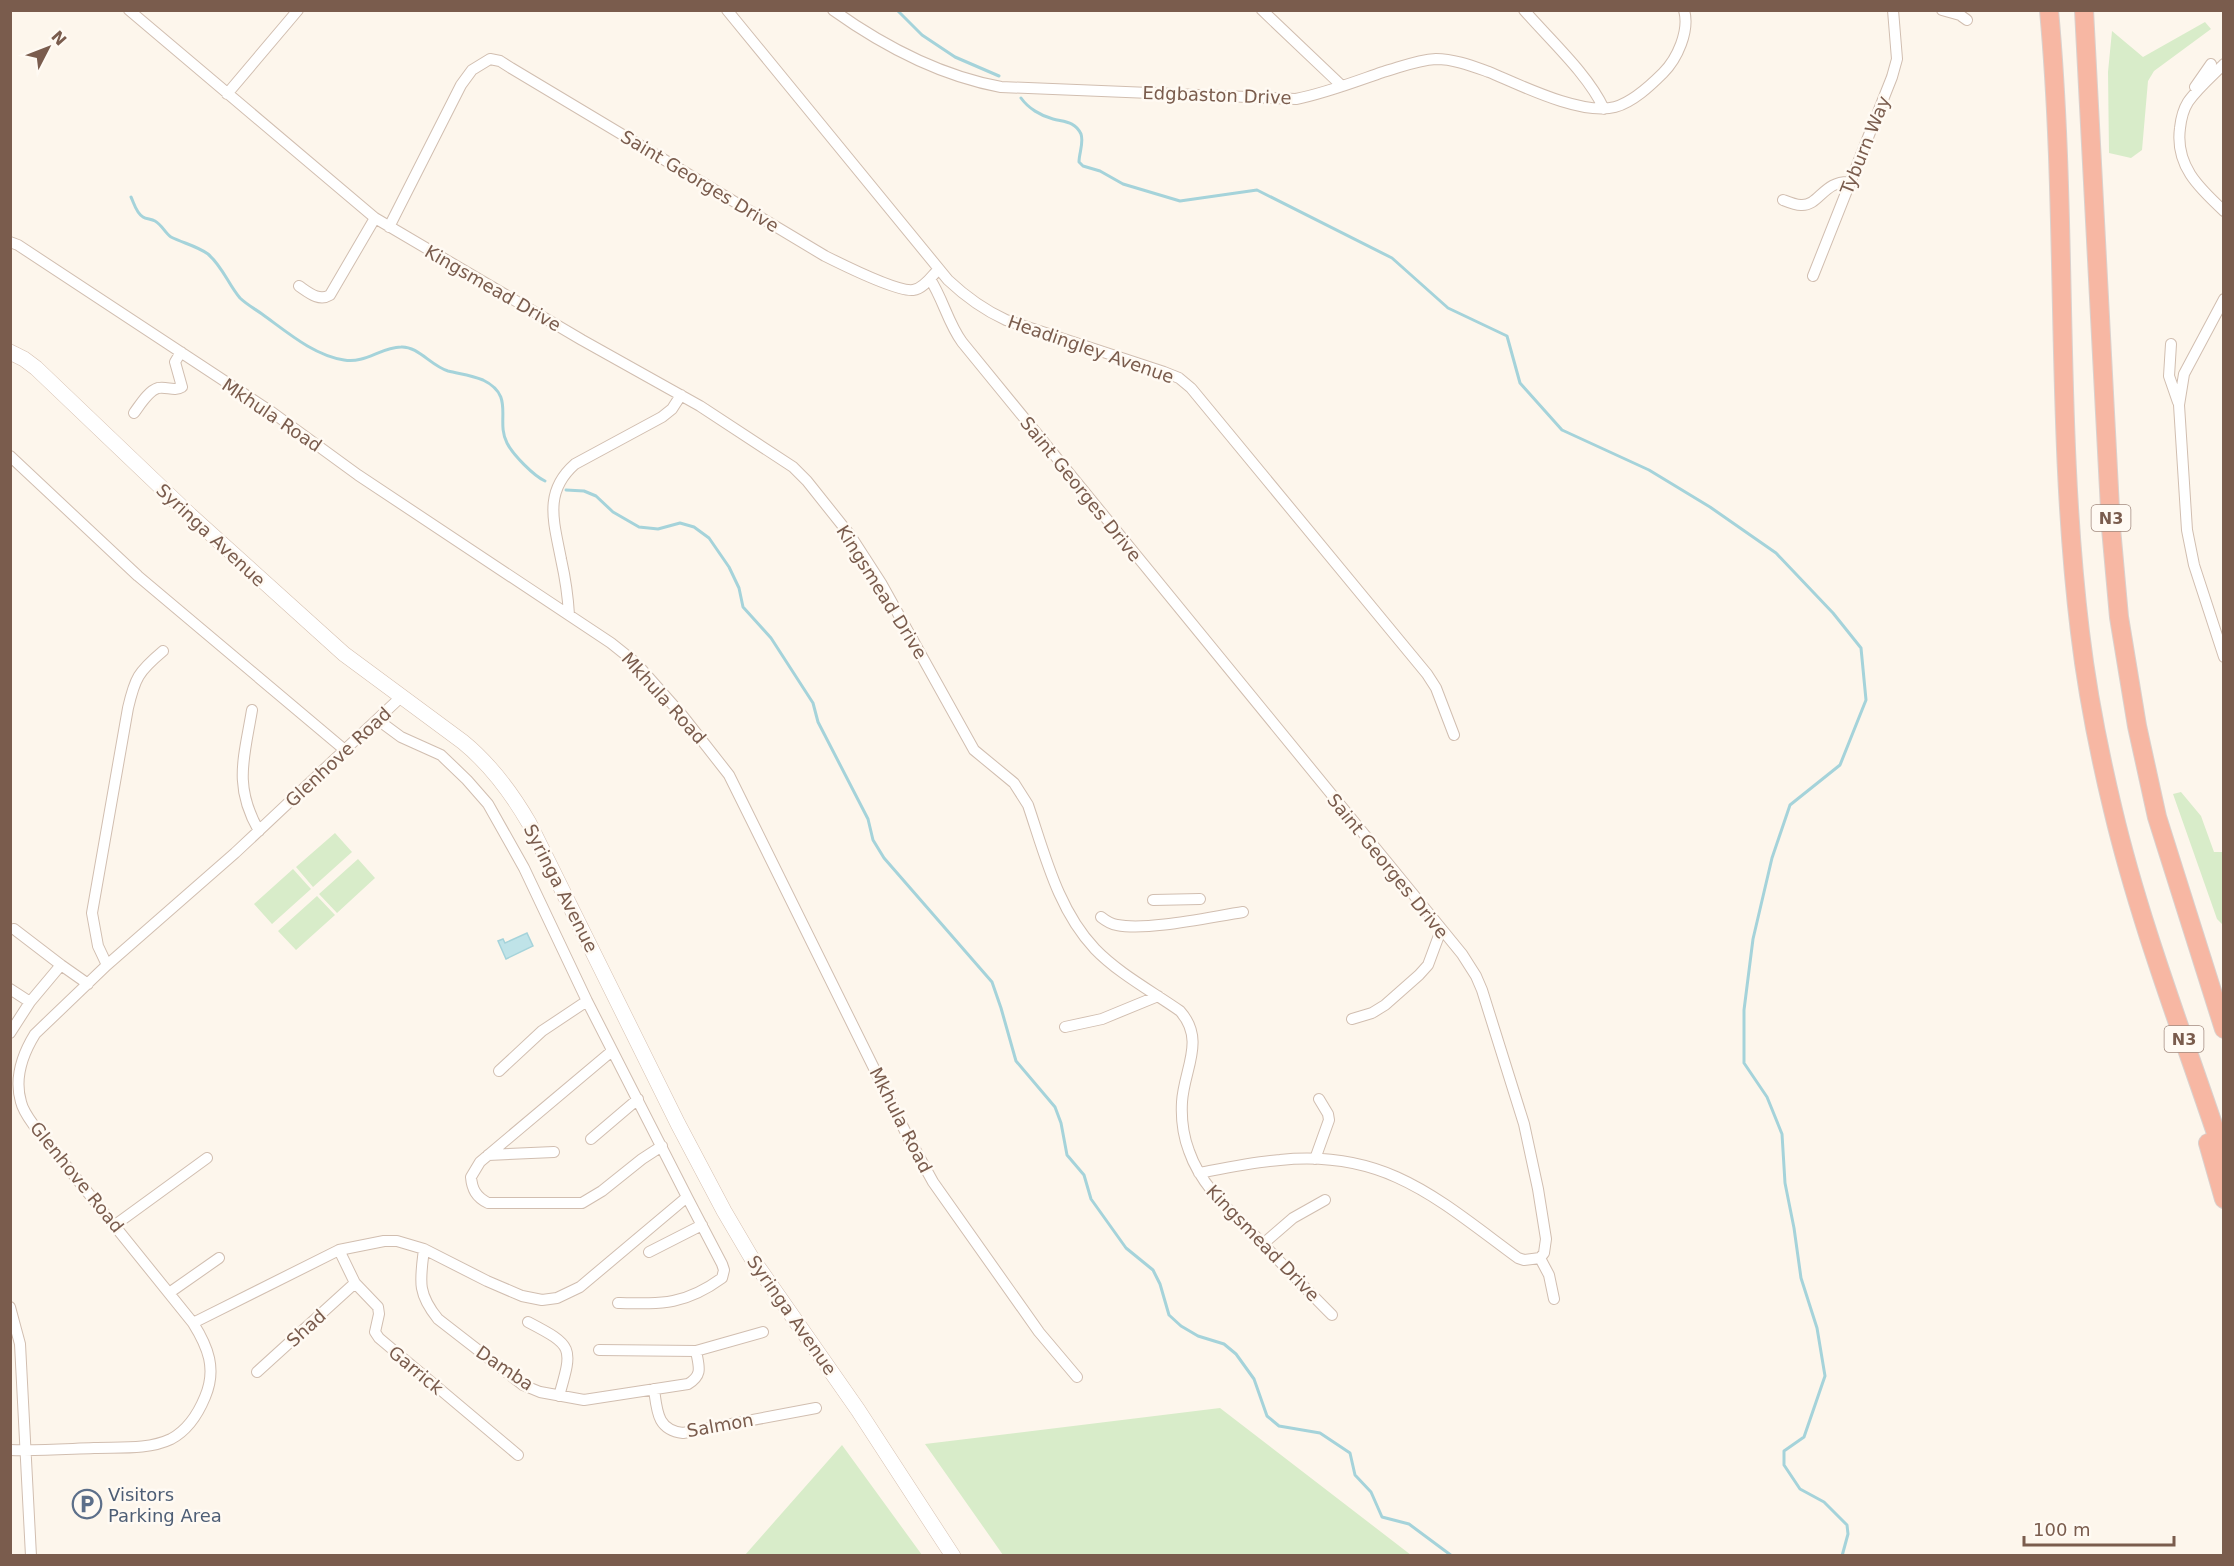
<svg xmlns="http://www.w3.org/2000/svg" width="2234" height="1566" viewBox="0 0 2234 1566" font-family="'DejaVu Sans',sans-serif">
	<rect width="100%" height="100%" fill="#fdf6ec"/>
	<path fill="#d8ecc9" d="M2205 22 2211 29 2154 71 2148 81 2142 150 2131 158 2109 153 2108 72 2112 31 2143 57Z
		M2181 792 2201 816 2214 852H2223V925L2217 919 2173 794Z
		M335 833 352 852 313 887 296 867Z
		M358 859 375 878 337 913 319 894Z
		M293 869 311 889 272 924 254 904Z
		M317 896 335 915 296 950 278 931Z
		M1220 1408 1411 1555H1003L925 1444Z
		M842 1445 922 1555H745Z"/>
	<path fill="#bfe3e8" stroke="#a5d3da" stroke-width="1.5" d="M527 933 533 946 506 959 498 941 503 939 505 943Z"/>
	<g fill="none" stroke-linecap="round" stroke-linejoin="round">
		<path stroke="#a5d3da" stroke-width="3" d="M897 10 922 35 955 57 999 76
			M1021 98C1028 108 1041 116 1053 119 1064 122 1075 121 1081 134 1084 143 1079 153 1079 162L1083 166 1100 171 1123 184 1180 201 1257 190 1392 258 1448 308 1507 336 1520 383 1562 430 1649 470 1710 507 1776 553 1833 613 1861 648 1866 700 1840 765 1790 805 1772 858 1753 939 1744 1010V1063L1767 1097 1782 1134 1785 1183 1794 1228 1801 1278 1817 1328 1825 1376 1804 1437 1784 1451V1465L1800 1489 1824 1502 1847 1525 1848 1534 1842 1556
			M131 197C134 203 136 213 143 217 146 219 151 219 155 221 162 225 165 233 171 237 183 243 197 246 208 254 223 267 228 284 240 298 246 304 255 309 262 314 287 332 313 355 344 360 365 364 381 347 401 347 418 346 431 366 448 371 460 374 471 375 483 380 516 396 495 420 507 443 513 455 534 476 545 481
			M566 490 584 491 596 496 613 512 639 527 658 529 680 523 694 527 709 538 729 567 739 588 743 607 771 638 813 703 818 722 868 819 873 840 884 858 992 982 1001 1008 1016 1061 1055 1107 1061 1123 1067 1155 1084 1175 1091 1199 1126 1248 1153 1270 1160 1284 1169 1315 1181 1326 1198 1336 1224 1344 1236 1354 1254 1379 1267 1416 1279 1426 1320 1433 1350 1453 1355 1475 1371 1492 1382 1517 1409 1524 1452 1556"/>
		<g stroke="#d1beb0" stroke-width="12">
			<path id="street" d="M129 10 375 218 582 340 700 406 793 467 807 481 850 535 881 583 974 750 1014 783 1028 805C1045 855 1058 910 1095 949 1118 973 1153 992 1180 1011 1206 1040 1184 1069 1182 1102 1181 1119 1183 1135 1189 1151 1202 1189 1235 1215 1262 1243 1285 1267 1308 1291 1332 1315
				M727 10 948 280C966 297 984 310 1006 320L1164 372 1179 378 1191 388 1427 674 1436 688 1454 735
				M833 10C882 45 941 76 1001 87L1296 99C1326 93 1354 82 1383 72 1401 67 1417 60 1436 59 1454 59 1472 66 1489 72 1520 85 1582 116 1615 107 1633 102 1650 86 1663 73 1677 59 1690 31 1684 10
				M1262 10 1342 86
				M1524 10C1549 39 1588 74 1604 109
				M1942 10 1960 15 1967 20
				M2224 64C2212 76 2198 88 2188 102 2183 110 2181 119 2180 128 2175 165 2198 187 2224 211
				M2195 87 2211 64
				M227 94 298 10
				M1783 200C1788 202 1795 205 1801 205 1820 206 1823 180 1851 182
				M389 227 461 85 472 70 490 59 500 61 511 68 825 256C841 264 897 292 913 290 922 289 929 280 935 273
				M10 242 18 245 273 413 358 475 611 643 636 663 682 715 729 775 905 1131 933 1182 1039 1332 1077 1377
				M1813 276 1892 77 1897 59 1893 10
				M930 279C943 299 948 323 962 342L1462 954 1476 976 1482 990 1524 1124 1538 1189 1546 1239 1544 1253 1540 1258
				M299 286C308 292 319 302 330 295L375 218
				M2224 299 2184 374 2179 405 2187 530 2194 565 2224 657
				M2171 344 2169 376 2178 402
				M134 413C140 405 148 391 158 388 167 386 174 392 182 387L175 362 181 352
				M10 456 138 576 346 751
				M569 615C568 596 565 577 561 559 554 522 543 492 575 464L662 417 672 409 681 395
				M252 710C244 758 233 786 259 831
				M378 720 401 737 441 755 467 780 488 804 524 868 587 1001 687 1197
				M1153 900 1200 899
				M1101 917C1106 921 1110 924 1117 925 1148 931 1210 917 1243 912
				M14 929 61 965
				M107 965 98 946 92 913 128 708C135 678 138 672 163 651
				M10 989 30 1002 61 965 88 984
				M1352 1019 1372 1013 1385 1005 1419 975 1428 965 1441 930
				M1065 1027 1102 1019 1158 996
				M10 1033 30 1002
				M612 1051 480 1162 471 1177C472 1189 476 1197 488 1203H582L602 1191 642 1159 662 1146
				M499 1071 542 1031 587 1001
				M591 1139 638 1099
				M488 1155 554 1152
				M1315 1159 1329 1120 1328 1114 1319 1099
				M1199 1173C1225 1168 1253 1162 1280 1160 1386 1149 1439 1200 1518 1258L1524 1260 1540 1258
				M115 1225 207 1158
				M1263 1244 1293 1218 1325 1200
				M424 1249C420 1281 417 1293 438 1319L523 1385 540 1392 584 1400 688 1384C703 1375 699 1367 696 1351L599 1350
				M339 1250 355 1283 378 1307 379 1314 375 1332 379 1338 518 1455
				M649 1252 702 1225
				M1540 1258 1549 1275 1554 1299
				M169 1293 219 1258
				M10 1307 20 1344 31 1556
				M528 1322C574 1346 573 1347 559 1396
				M193 1323 339 1250 384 1241H397L424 1249 487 1281 522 1296 542 1300 557 1298 580 1287 687 1197 722 1264 724 1270 722 1278C685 1305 662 1304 618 1303
				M696 1351 763 1332
				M257 1372 355 1283
				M654 1389C657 1411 657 1430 683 1433L816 1408
				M10 1450C38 1451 66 1449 94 1448 119 1447 148 1450 171 1439 188 1430 198 1414 205 1397 217 1369 208 1347 193 1323L35 1127C30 1120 23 1111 21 1102 14 1078 22 1055 35 1034L107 965 235 853 401 697"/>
		</g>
		<g stroke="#d6c0b0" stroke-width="16">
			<path id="secondary" d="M10 352 24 359 36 368 190 515 344 654 463 742C491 765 511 792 529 823L678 1124 724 1211 751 1257 858 1410 953 1556"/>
		</g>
		<g stroke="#dad1cd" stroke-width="20">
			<path id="highway" d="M2049 10C2068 217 2055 426 2080 632 2087 691 2099 752 2113 810 2141 928 2186 1042 2224 1157
				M2084 10 2111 528 2119 617 2137 726 2157 817 2224 1029
				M2208 1143 2224 1199"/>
		</g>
		<use href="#street" stroke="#fff" stroke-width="10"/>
		<use href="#secondary" stroke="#fff" stroke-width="15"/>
		<use href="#highway" stroke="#f7b7a3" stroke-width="18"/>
	</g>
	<defs>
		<g id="parking-ring" transform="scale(1.5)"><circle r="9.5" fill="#fffaf3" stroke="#5c6f8a" stroke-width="1.5"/><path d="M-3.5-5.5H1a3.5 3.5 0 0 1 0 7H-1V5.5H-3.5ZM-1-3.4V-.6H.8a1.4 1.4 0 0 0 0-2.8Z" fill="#5c6f8a"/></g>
	</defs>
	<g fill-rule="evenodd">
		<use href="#parking-ring" x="87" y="1504"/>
	</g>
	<g text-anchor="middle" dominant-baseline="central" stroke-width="5" stroke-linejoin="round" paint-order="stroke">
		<g fill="#fffaf3" stroke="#a28b7f" stroke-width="1.5">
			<rect x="2091.5" y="505" width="39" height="26" rx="4.5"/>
			<rect x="2164.5" y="1026" width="39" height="26" rx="4.5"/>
		</g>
		<g font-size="16" font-weight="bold" fill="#7a5c4d">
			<text x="2111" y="518">N3</text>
			<text x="2184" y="1039">N3</text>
		</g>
		<g font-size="18" fill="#7a5c4d" stroke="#fffaf3">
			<text transform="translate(1217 95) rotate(2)">Edgbaston Drive</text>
			<text transform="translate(1865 145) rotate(-68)">Tyburn Way</text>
			<text transform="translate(700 181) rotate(31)">Saint Georges Drive</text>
			<text transform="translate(493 288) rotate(30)">Kingsmead Drive</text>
			<text transform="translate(1091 349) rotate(19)">Headingley Avenue</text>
			<text transform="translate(272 415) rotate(34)">Mkhula Road</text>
			<text transform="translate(1081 489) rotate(51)">Saint Georges Drive</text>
			<text transform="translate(211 535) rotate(43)">Syringa Avenue</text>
			<text transform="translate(882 592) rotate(58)">Kingsmead Drive</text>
			<text transform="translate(664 698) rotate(48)">Mkhula Road</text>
			<text transform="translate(338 757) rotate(-43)">Glenhove Road</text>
			<text transform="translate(1388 866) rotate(51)">Saint Georges Drive</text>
			<text transform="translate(561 888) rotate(63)">Syringa Avenue</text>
			<text transform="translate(901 1120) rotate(63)">Mkhula Road</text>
			<text transform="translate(77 1177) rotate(51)">Glenhove Road</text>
			<text transform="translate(1263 1243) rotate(46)">Kingsmead Drive</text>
			<text transform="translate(792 1315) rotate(55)">Syringa Avenue</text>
			<text transform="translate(306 1328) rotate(-42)">Shad</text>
			<text transform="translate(505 1368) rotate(34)">Damba</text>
			<text transform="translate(416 1370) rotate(40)">Garrick</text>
			<text transform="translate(720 1425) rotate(-10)">Salmon</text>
		</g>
		<g font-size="18" fill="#4e5e75" stroke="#fffaf3" text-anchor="start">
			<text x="108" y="1494">Visitors<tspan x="108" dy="21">Parking Area</tspan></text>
		</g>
	</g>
	<rect width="2234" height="1566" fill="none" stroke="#7a5c4d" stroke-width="24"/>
	<g transform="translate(48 48) rotate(48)" stroke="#fffaf3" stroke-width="4.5" paint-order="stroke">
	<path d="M0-4.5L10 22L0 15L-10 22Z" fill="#7a5c4d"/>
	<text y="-9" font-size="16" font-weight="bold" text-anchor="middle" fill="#7a5c4d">N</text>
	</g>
	<path d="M2024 1536v9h150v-9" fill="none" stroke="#7a5c4d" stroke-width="3"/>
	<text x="2033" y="1536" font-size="18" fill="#7a5c4d" stroke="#fffaf3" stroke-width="4.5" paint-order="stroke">100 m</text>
</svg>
